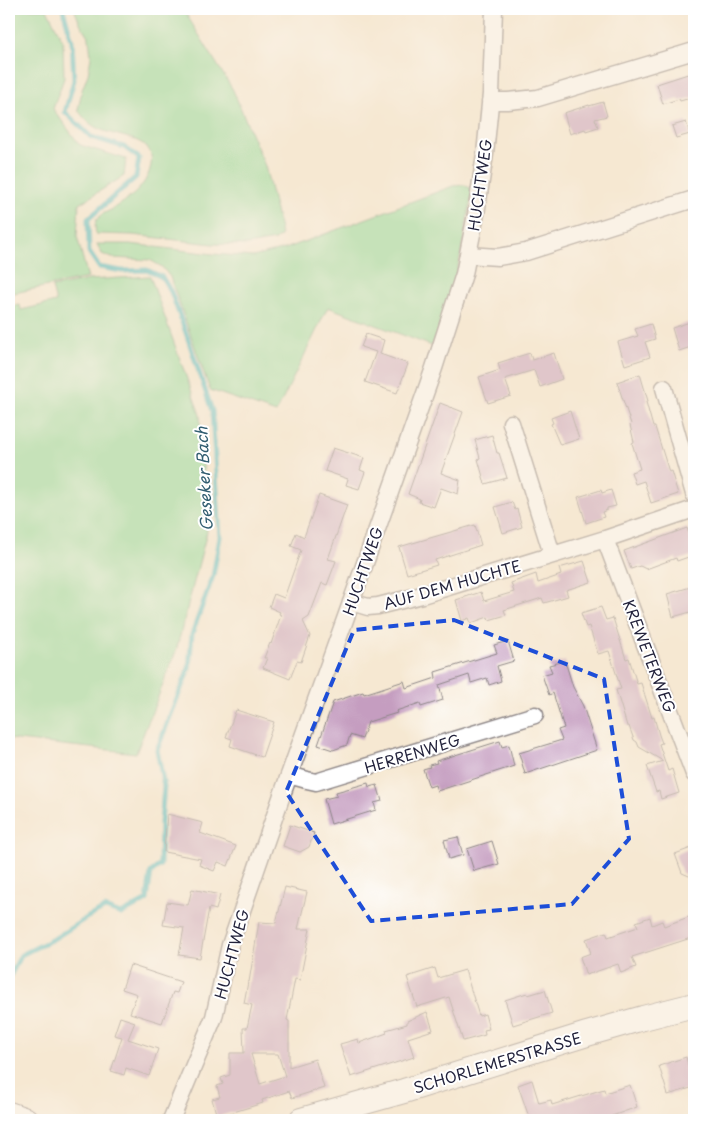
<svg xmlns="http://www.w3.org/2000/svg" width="703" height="1129" viewBox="0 0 703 1129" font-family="'Playpen Sans',sans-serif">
	<rect width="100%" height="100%" fill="#fff"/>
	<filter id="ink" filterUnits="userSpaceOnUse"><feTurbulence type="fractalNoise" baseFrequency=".02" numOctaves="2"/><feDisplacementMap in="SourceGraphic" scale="10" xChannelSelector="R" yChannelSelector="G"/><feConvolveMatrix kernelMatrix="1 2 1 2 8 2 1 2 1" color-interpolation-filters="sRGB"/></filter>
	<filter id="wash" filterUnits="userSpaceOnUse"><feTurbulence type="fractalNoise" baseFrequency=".0096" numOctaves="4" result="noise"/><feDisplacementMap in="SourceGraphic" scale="20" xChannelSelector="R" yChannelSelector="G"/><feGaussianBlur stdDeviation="1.12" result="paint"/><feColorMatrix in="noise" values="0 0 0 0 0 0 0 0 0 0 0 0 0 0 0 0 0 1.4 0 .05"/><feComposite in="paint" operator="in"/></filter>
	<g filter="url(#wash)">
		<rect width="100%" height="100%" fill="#f6e8d2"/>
		<path fill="#8ddc9b" stroke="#587f6b" d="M9 9H47L63 41 64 78 53 109 80 145 126 159 124 176 79 204 77 236 88 278 9 294Z
			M74 9H183L233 90 265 166 277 215 281 236 275 240 247 245 213 244 132 235 96 234C95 228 94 221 99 217 103 213 109 211 113 209 127 200 141 191 148 175 164 135 121 140 97 128 89 124 83 117 78 110L82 90 88 74 91 57 89 38 81 25Z
			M464 185 470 188 472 194 459 263 447 309 432 346 328 307 276 413 210 390 170 277 162 267 150 260 112 258 102 254 97 244H130L213 254 253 257 285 249 453 186Z
			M150 276 200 415 207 532 176 651 136 753 9 739V307L20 305 21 310 56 302 52 287 89 280Z"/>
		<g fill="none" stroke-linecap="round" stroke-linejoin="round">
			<path stroke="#4ab9c2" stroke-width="5" d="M9 978 21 955 55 938 88 917 105 908 121 914 147 900 151 872 160 865 161 822 164 786 157 750 189 668 192 634 213 576 220 537 212 411 187 336 171 292 162 277 147 270 122 271 99 267 89 252 88 219 136 177 139 158 124 147 91 137 65 112 74 80 72 41 63 9"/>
		</g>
		<g id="blocks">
			<path fill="#c59dc0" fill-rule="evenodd" d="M694 72V97L680 101 679 99 663 104 657 84Z
				M603 102 607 116 595 119 598 127 586 131 585 129 570 134 564 113 589 105V106Z
				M686 122 690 134 676 138 672 126Z
				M690 322 691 326 694 325V346L679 351 672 328Z
				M651 324 655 339 645 342 650 357 625 365 618 342 638 336 635 329Z
				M366 334 384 340 380 354 408 364 397 393 365 382 376 352 361 347Z
				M530 353 532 360 554 353 562 379 540 387 534 370 505 379 511 396 488 403 479 377 500 370 498 363Z
				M640 374 648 401 646 402 653 427H655L669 472 671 471 678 494 651 503 644 481 635 484 631 472 640 469 632 443 634 442 630 425 631 424 617 382Z
				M440 403 463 412 441 473 460 480 458 494 441 488 434 507 419 502 420 499 408 494Z
				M570 411 579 439 560 445 551 424 553 423 551 418Z
				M492 435 497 453H499L507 478 485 484 478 459 480 458 475 440Z
				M333 448 364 458 360 470 365 472 359 489 346 485 348 479 325 471Z
				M601 490 602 493 611 490 616 506 607 508V510L602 512 604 517 586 523 578 497Z
				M319 495 347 505 328 559 336 561 327 585 322 583 309 617 303 621 310 636 301 662 297 661 290 679 263 668 267 658H264L270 643 271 644 281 615 279 614 280 612 269 607 274 594 284 598 301 550 291 546 296 533 304 537Z
				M512 502 515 510 517 509 522 527 503 533 495 507Z
				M475 525 481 545 435 560 437 565 407 574 399 547Z
				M687 528 694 548V555L677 561 676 558 646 569 640 566 631 569 624 551Z
				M584 561 591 582 566 590 568 596 544 603 542 598 504 610 506 615 489 620 488 617 471 623 469 618 462 621 456 600 481 592 484 601 514 592 511 583 536 574 538 583 561 575 559 568Z
				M694 586V611L673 617 667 594Z
				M601 607 606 620 613 618 626 659 629 658 637 684 641 683 652 718 654 717 659 735 662 743 659 744 668 771 672 769 679 793 661 799 659 791 656 792 647 766 663 761 639 747 637 742 634 740 629 726H627L616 690 621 689 609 651 598 654 589 626 586 627 581 613Z
				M508 641 514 661 497 666 501 681 489 685 487 678 471 683 469 675 439 685 443 700 421 707 420 703 396 711 397 713 368 722 362 739 350 735 347 745 333 750 318 745 333 702 363 692 364 694 404 681 406 688 436 678 435 672 497 653 494 645Z
				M565 661 573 687 583 706 597 750 525 774 519 753 562 740 558 730 564 728 553 693 549 695 542 675 552 672 549 665Z
				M236 710 274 722 262 757 230 746 232 739 226 737Z
				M500 741 502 747 509 745 514 766 437 791 435 785 429 787 423 769 430 767 429 765 437 763 436 761Z
				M368 783 369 787 377 785 382 801 374 803 376 810 331 824 324 799 337 796 336 792Z
				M167 814 203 823 200 833 236 846 228 866 218 862 214 871 199 865 201 859 164 852Z
				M290 825 314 833 309 847 300 852 283 846Z
				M458 837 463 855 449 859 444 840Z
				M492 841 499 864 474 871 467 849Z
				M694 847V878L682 873 675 854Z
				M285 887 307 892 298 929H310L300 980 295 979 287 1020 289 1021V1067L315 1059 324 1088 292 1098 289 1091 262 1100 263 1103 217 1117 212 1099 220 1097 217 1086 223 1084 221 1078 230 1075V1053H244L243 1028H247L252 1005 244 1003 248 982H249L259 922 276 923ZM251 1054H278L285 1076 260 1084Z
				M192 889 220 895 216 910 209 908 200 958 179 955 184 928 163 925 167 902 188 905Z
				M694 915V937L632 957 636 967 621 973 618 964 586 975 580 957 591 953 586 939 606 932 608 937 638 927 636 922 650 917 652 925 662 921 664 926Z
				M130 965 181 982 177 993 173 992 162 1023 130 1013 137 994 122 989Z
				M435 968 438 978 465 970 479 1016 485 1014 489 1029 484 1030 485 1035 463 1041 449 997 417 1007 407 977Z
				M545 990 552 1013 513 1025 505 1000 527 993 528 995Z
				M427 1012 433 1030 408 1038 414 1057 351 1077 340 1044 358 1039 359 1043 387 1033 386 1030 407 1024V1021Z
				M120 1017 135 1022 128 1039 158 1049 149 1076 126 1068 124 1075 111 1071 122 1037 114 1035Z
				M686 1057 694 1087 668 1095 659 1066Z
				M532 1080 539 1103 551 1100 552 1105 604 1089 605 1093 630 1085 637 1107 612 1116 614 1120H530L518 1085Z"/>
		</g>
	</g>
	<g filter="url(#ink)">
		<use href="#blocks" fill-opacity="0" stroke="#8c8586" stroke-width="1"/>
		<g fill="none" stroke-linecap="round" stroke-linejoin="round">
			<g stroke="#8c8586" stroke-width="19">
				<path id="street" d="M490 101H508L538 98 694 51
					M468 255 498 257 526 252 694 199
					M664 388 694 494
					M511 423 552 554
					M605 539 694 774
					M351 602 368 607 378 606 422 595 605 539 694 509
					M289 775 307 780 316 782 535 715
					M171 1120 214 1017 230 945 283 792 347 614 434 368 464 274 476 214 485 154 491 94 494 9"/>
			</g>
			<g stroke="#8c8586" stroke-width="26">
				<path id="secondary" d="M9 1114 26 1120
					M301 1120 404 1091 587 1034 643 1018 694 1005"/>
			</g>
			<use href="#street" stroke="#fff" stroke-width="16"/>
			<use href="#secondary" stroke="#fff" stroke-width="24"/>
		</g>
	</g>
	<path d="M0 0H703V1129H0ZM454 620 604 679 629 839 572 904 371 921 286 792 354 630Z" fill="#f6e8d2" fill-opacity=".55" fill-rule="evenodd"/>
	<path fill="none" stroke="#1d4ed8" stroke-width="4" stroke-dasharray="10 6" stroke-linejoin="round" d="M454 620 604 679 629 839 572 904 371 921 286 792 354 630Z"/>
	<g text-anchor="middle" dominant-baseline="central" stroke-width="4" stroke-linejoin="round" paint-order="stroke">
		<g font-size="15" fill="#22223b" stroke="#fff">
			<text transform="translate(479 185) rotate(-82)">HUCHTWEG</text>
			<text transform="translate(362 571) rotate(-71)">HUCHTWEG</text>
			<text transform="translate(452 584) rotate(-16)">AUF DEM HUCHTE</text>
			<text transform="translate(650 656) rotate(69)">KREWETERWEG</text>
			<text transform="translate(412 753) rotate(-17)">HERRENWEG</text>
			<text transform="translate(231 954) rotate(-75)">HUCHTWEG</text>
			<text transform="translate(497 1062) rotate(-17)">SCHORLEMERSTRASSE</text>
		</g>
		<g font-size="16" font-style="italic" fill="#325e71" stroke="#fff">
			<text transform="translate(203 479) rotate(-93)">Geseker Bach</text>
		</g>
	</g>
	<rect width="703" height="1129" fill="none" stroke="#fff" stroke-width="30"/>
</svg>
